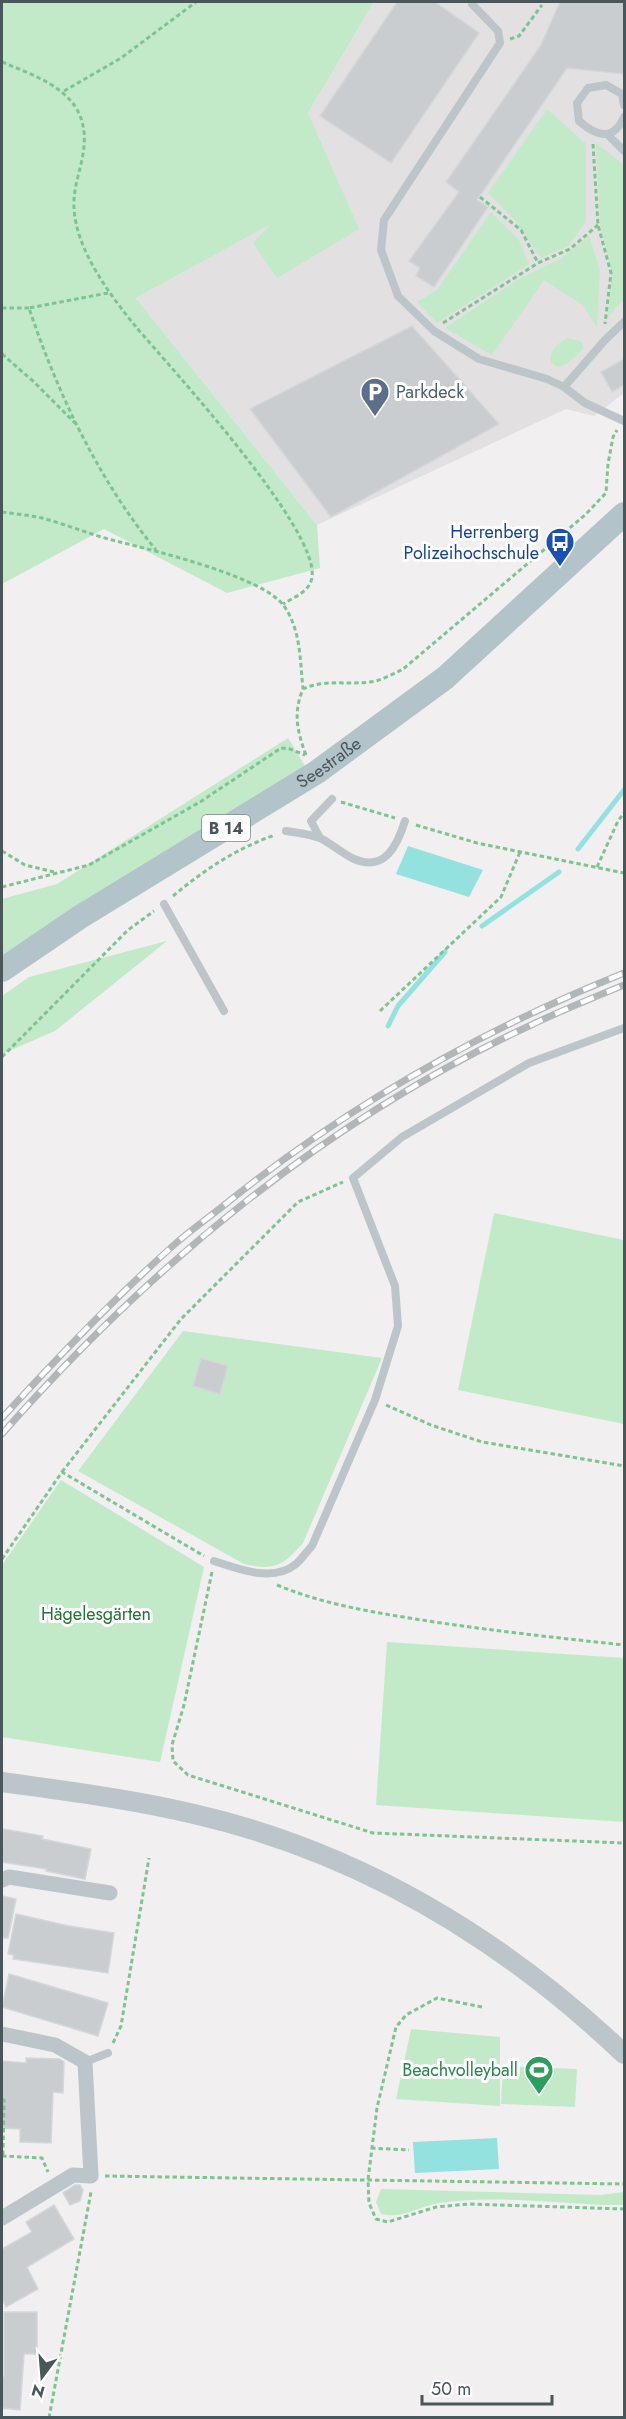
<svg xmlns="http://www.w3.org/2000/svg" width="626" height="2419" viewBox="0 0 626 2419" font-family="Jost,sans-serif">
	<rect width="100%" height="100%" fill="#f1efef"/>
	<path fill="#e2e0e1" d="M374 2H624V393L594 416 566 409 317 525 136 298 274 222 308 113Z"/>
	<path fill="#c2eac8" d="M2 2H374L308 113 359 229 277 278 253 243 271 224 136 298 317 525 320 568 227 593 104 529 2 584Z
		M547 109 586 144V222L568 246 541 258 514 219 488 193Z
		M596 143 624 165V299L608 317 612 272 600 225Z
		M491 212 519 240 529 264 437 323 417 302 437 290Z
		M589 236 600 270 597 327 583 305 544 280 492 355 445 328 519 279 562 258Z
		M568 338 582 342 583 349 568 363 558 367 551 363C549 351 557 343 568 338Z
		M288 738 307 769 2 958V899L57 884Z
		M167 941 55 1031 2 1054V996L29 977Z
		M494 1213 624 1240V1424L458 1390Z
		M183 1331 382 1358 303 1543C283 1566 274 1571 244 1564L78 1471Z
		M61 1480 204 1567 160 1762 2 1737V1565Z
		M387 1642 624 1658V1822L376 1805Z
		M411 2029 500 2037V2106L396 2099Z
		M503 2066 577 2069 575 2107 501 2104Z
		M381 2189 601 2195 624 2192V2205C563 2205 500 2194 439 2203 417 2207 404 2219 381 2214L376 2202Z"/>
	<path fill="#94e2df" d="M408 846 483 870 469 897 396 874Z
		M497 2138 499 2169 415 2173 413 2142Z"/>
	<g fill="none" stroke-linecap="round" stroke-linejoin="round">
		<path stroke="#94e2df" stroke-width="5" d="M578 849 624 790
			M482 926 559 872
			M388 1026 398 1006 445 952"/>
	</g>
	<path fill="#c9cdd0" stroke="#d3d7d9" stroke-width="1.5" d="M397 2H435L479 33 391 163 320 116Z
		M560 2H624V74L567 68 477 200 488 207 434 287 416 276 420 268 409 261 459 192 446 182 541 45Z
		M412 326 499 424 331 517 250 409Z
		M624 359V385L612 392 601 372Z
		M201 1358 228 1366 220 1394 193 1386Z
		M3 1829 43 1836 42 1839 91 1849 85 1879 46 1871 47 1869 2 1862Z
		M2 1896 16 1899 8 1938H2Z
		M16 1914 69 1926 114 1933 108 1973 13 1959 14 1955 8 1954Z
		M9 1974 108 2003 98 2036 2 2007Z
		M26 2058 60 2059 64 2062 63 2093 53 2092 51 2143 20 2142V2129L2 2128V2061L26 2063Z
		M75 2185H80L83 2190 80 2201 70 2205 63 2193Z
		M54 2205 74 2239 27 2267 38 2289 6 2307 2 2298V2249L32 2232 26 2222Z
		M4 2312H37V2354H24L20 2410 2 2408V2376H4Z"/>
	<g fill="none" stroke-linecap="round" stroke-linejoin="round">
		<path stroke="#7ec491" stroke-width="3" stroke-dasharray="4.5 3" stroke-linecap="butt" d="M510 39 519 36 542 5
			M2 62C45 80 93 95 83 154 80 172 73 189 74 208 76 250 110 295 136 327 171 368 319 529 312 577 310 592 294 597 283 604
			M64 91 121 58 196 2
			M593 144 598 225 611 273 605 324
			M480 197 521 230 538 263
			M108 293 29 308C57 392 99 481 156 550
			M2 308H29
			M443 323 538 263 570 249 598 225
			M2 354 34 382 78 426
			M2 512C15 514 29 515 42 518 68 525 94 536 120 542 155 551 264 577 284 606 301 630 300 661 303 689
			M306 755C297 731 293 713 303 689 324 679 347 685 370 682 381 681 392 674 402 670L585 515 606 493 608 464 613 437 617 430
			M341 802 395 818
			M416 825 477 843 624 873
			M2 851 25 865 54 872
			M597 867 618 821 624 813
			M2 887 89 865 200 802 281 748 290 749 305 755
			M173 896C204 870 237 848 275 835
			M380 1011 501 897 520 852
			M2 1057 128 930 154 911
			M386 1405 431 1425 482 1442 624 1466
			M62 1472 181 1319 298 1202 343 1182
			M2 1559 62 1472 204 1556
			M212 1572 184 1705 172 1745 173 1761 188 1775 373 1833 624 1843
			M277 1585C325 1605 377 1613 428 1621 494 1631 559 1638 624 1645
			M482 2007 437 1998 406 2015 396 2027 377 2108 368 2180 369 2203 376 2219 388 2222 436 2207 469 2204 624 2209
			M113 2043 121 2026 149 1858
			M2 2100H4L3 2156
			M371 2148 409 2150
			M2 2156 42 2158 48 2172
			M105 2176 624 2184
			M49 2418 91 2192"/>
		<path stroke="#bcc6ca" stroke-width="8" d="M472 4 498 31 500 43 384 220 381 250 398 296 434 331 479 359 547 379 564 387 585 403 624 421
			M624 105 622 94 606 85 588 88 577 103 579 121C596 136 613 142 624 117
			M607 134 624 151
			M564 387 605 340 624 322
			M286 831C298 833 312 834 322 839 333 845 343 854 354 859 385 872 397 846 405 821
			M320 838 311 821 332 799
			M164 904 224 1011
			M214 1561C238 1569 273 1583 296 1564 302 1559 307 1551 312 1546L375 1400 398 1326 395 1286 353 1178 402 1137 529 1063 624 1028
			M85 2062 108 2053"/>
		<path stroke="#bcc6ca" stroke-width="15" d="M2 1880 9 1877 110 1893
			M2 2034 55 2045 85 2062 91 2176 73 2175 2 2218"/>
		<path stroke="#bcc6ca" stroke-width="20" d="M2 1782C66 1791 131 1799 194 1814 359 1852 503 1939 624 2054"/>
		<path stroke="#b2c4ca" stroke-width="24" id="s1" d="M2 970 80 917 317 772 445 678 624 514"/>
		<g stroke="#b2b6b8" stroke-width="7">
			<path id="rail" d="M2 1418C57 1358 113 1299 175 1244 192 1229 211 1216 228 1202 348 1106 482 1030 624 973
				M2 1434C149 1267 326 1120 529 1026 560 1011 592 998 624 985"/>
		</g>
		<use href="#rail" stroke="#fff" stroke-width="4.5" stroke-dasharray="14" stroke-linecap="butt"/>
	</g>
	<defs>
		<g id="parking-pin" transform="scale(1.5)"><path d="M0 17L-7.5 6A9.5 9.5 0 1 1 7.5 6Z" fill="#5c6f8a" stroke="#fff"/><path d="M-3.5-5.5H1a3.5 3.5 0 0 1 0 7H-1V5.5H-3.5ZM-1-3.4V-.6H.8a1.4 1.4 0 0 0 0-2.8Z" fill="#fff"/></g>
		<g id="bus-pin" transform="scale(1.5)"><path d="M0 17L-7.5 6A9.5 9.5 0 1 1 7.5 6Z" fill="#1a4fb4" stroke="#fff"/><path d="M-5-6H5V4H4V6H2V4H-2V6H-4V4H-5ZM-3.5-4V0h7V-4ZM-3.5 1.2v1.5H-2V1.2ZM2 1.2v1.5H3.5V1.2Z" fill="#fff"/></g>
		<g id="stadium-pin" transform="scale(1.5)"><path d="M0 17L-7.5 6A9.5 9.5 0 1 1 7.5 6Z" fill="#2e9e5b" stroke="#fff"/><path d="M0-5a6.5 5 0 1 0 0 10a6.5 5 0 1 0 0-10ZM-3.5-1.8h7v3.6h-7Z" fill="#fff"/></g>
	</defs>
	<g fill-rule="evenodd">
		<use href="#parking-pin" x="375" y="392"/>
		<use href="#bus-pin" x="560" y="542"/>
		<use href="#stadium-pin" x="539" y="2070"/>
	</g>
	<g text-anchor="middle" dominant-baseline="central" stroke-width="6" stroke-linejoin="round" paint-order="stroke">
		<rect fill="#fff" stroke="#80898c" stroke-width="1.5" x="202" y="815" width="48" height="26" rx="4.5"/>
		<g font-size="16" font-weight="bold" fill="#49565a">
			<text x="226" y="828">B 14</text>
		</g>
		<g font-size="18" fill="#4e5e75" stroke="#fff" text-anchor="start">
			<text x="396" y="392">Parkdeck</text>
		</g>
		<g font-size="18" fill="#164399" stroke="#fff" text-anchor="end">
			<text x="539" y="532">Herrenberg<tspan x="539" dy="21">Polizeihochschule</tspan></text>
		</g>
		<g font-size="18" fill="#49565a" stroke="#fff">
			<text stroke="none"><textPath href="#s1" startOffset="387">Seestraße</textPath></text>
		</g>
		<g font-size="18" fill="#227337" stroke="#fff">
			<text x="96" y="1614">Hägelesgärten</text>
		</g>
		<g font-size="18" fill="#27864d" stroke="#fff" text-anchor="end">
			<text x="518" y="2070">Beachvolleyball</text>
		</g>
	</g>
	<rect width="626" height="2419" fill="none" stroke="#49565a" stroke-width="6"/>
	<g transform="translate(42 2377) rotate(196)" stroke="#ffffff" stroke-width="4.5" paint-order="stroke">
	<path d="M0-4.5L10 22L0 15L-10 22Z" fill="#49565a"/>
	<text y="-9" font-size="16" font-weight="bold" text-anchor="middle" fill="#49565a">N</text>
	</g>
	<path d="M422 2395v9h130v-9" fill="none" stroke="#49565a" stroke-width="3"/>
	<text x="431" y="2395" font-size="18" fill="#49565a" stroke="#ffffff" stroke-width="4.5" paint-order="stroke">50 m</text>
</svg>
